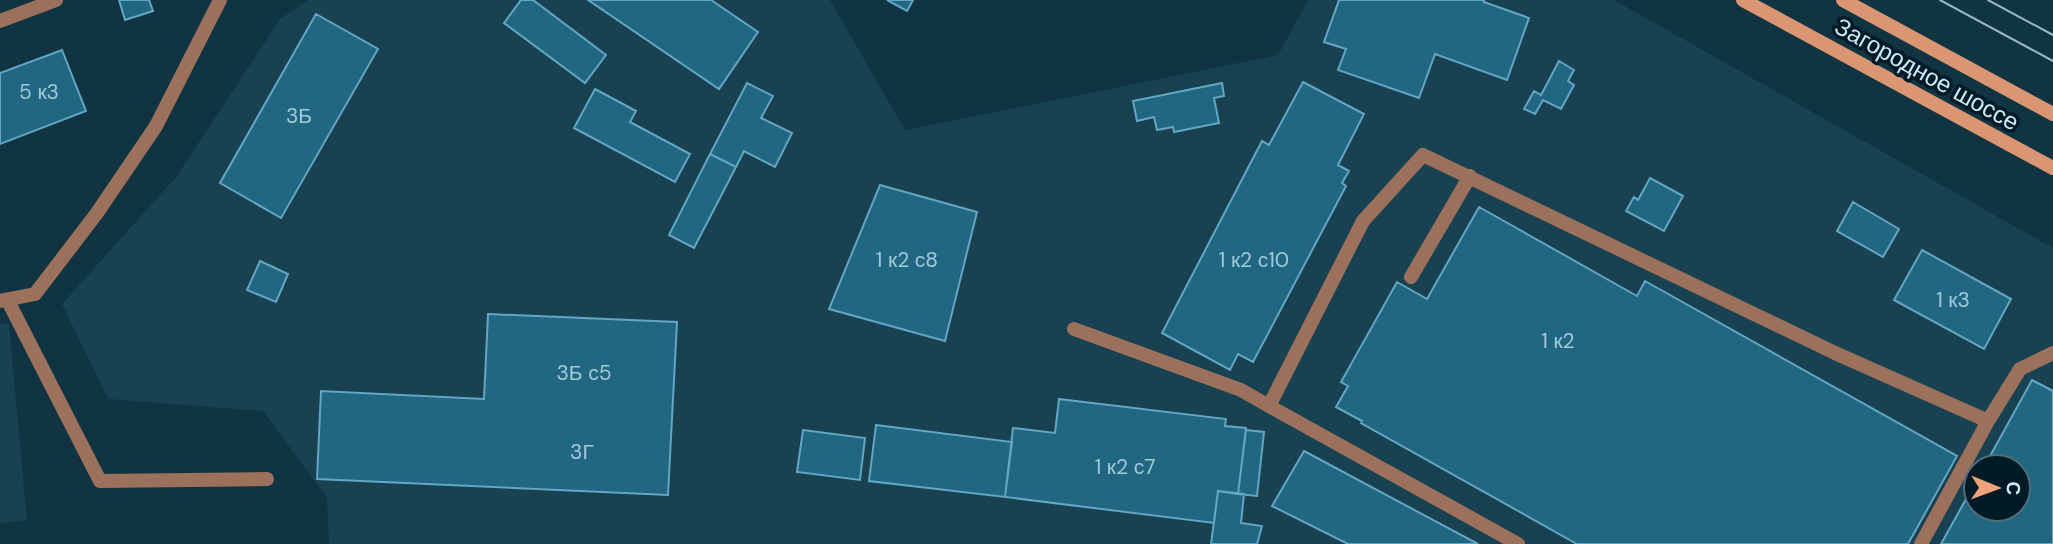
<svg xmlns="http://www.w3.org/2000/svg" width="2053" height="544" viewBox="0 0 2053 544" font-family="'DM Sans',sans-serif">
	<rect width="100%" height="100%" fill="#103442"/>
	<path fill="#184151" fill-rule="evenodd" d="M308 0H830L905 130 1278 55 1308 0H1614L2053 248V544H329L327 498 263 411 108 399 62 304 176 177 280 19ZM1976 467H2018V509H1976Z
		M0 324H9L27 520 0 523Z"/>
	<path fill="#216781" stroke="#64a6c3" stroke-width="2" d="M119 0H149L153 11 125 20Z
		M521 0H533L606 55 585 83 504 23Z
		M588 0H711L758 32 719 89Z
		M887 0H913L907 11Z
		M1339 0H1484V2L1529 18 1507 80 1435 54 1419 98 1338 70 1346 49 1324 42Z
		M316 14 378 49 281 218 220 183Z
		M62 50 86 111 0 144V73Z
		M1559 61 1574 70 1568 81 1574 85 1561 109 1543 100 1535 114 1524 109 1534 91 1541 95Z
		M1303 82 1364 114 1338 165 1349 171 1342 183 1346 186 1253 362 1238 354 1230 370 1162 333 1262 141 1269 145Z
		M747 83 773 96 761 118 792 133 775 167 744 151 736 167 710 154Z
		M1222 83 1224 96 1214 98 1219 123 1174 132 1173 127 1157 130 1154 117 1137 121 1133 101Z
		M595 89 636 111 630 122 690 154 675 182 574 128Z
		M710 154 736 167 694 248 669 235Z
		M1650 178 1683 196 1664 231 1626 211 1634 197 1638 200Z
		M880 185 977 212 945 341 829 309Z
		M1853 202 1899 229 1883 257 1837 231Z
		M1479 207 1637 296 1645 281 1957 456 1908 544H1577L1361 423 1362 421 1336 407 1348 386 1341 382 1397 282 1427 299Z
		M1922 250 2011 299 1984 349 1894 300Z
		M260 261 288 274 276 302 247 290Z
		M488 314 677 322 668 495 317 479 321 391 484 399Z
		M2032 380 2053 391V544H1941L1976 481V509H2018V467H1984Z
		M1059 399 1226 419 1225 426 1246 428 1238 494 1218 491 1214 523 1005 497 1013 428 1055 433Z
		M876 425 1012 442 1005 497 869 481Z
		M803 430 865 438 860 480 797 472Z
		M1246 430 1264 432 1257 496 1238 494Z
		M1304 451 1478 544H1348L1272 506Z
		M1218 491 1244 494 1241 523 1262 526 1257 544H1211Z"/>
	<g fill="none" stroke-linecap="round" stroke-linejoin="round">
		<path stroke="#9c715c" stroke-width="14" d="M0 21 56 0
			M1411 277 1470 176
			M0 301 35 294 97 213 156 126 220 0
			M8 301 100 481 267 479
			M1074 329 1241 390 1269 406 1363 221 1423 155 1835 353 1988 421
			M1269 406 1518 544
			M1921 544 1988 421 2020 369 2053 353"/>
		<path stroke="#da9572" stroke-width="14" d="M1743 0 2053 168
			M1843 0 2053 114"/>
		<path stroke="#96b7c6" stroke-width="2" d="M1940 0 2053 61
			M1988 0 2053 35"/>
	</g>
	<g text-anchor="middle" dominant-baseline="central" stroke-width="7" stroke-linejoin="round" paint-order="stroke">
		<g font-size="21" fill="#a0cadc">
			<text x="39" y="92">5 к3</text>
			<text x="299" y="116">3Б</text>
			<text x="907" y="260">1 к2 с8</text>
			<text x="1254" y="260">1 к2 с10</text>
			<text x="1953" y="300">1 к3</text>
			<text x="1558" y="341">1 к2</text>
			<text x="584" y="373">3Б с5</text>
			<text x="582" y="452">3Г</text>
			<text x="1125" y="467">1 к2 с7</text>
		</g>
		<g font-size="24" fill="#cbebfa" stroke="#001b26">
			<text transform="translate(1927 74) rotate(29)">Загородное шоссе</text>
		</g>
	</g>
	<g transform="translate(1997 488) rotate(91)"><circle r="33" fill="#001b26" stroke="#516e7b" stroke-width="2"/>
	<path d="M0-5L12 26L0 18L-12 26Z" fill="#f0a27a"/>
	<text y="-10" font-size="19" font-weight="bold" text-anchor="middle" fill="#cbebfa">С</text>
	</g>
</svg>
